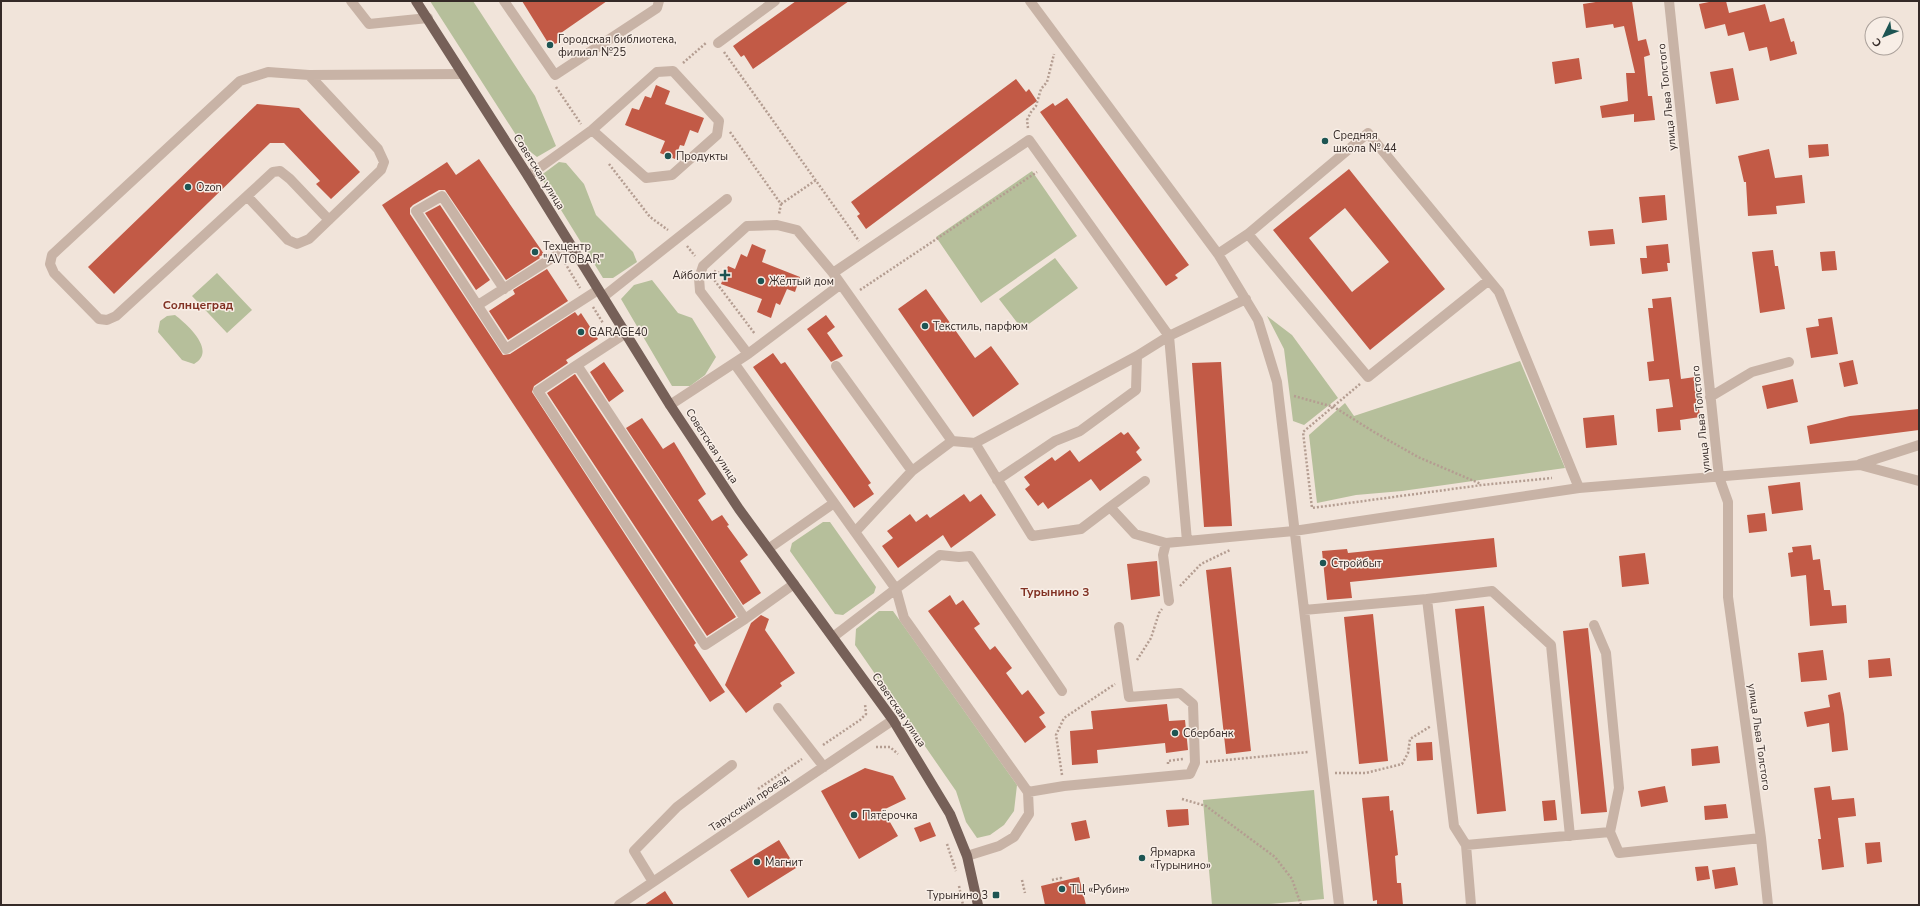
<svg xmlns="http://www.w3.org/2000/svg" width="1920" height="906" viewBox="0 0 1920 906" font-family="'Nunito Sans',sans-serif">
	<rect width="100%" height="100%" fill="#f1e4da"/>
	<path fill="#b6bf9b" d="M430 1H473L535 96 556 146 537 157 523 146Z
		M559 162 566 163 584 184 596 215 633 252 637 262 613 278H603L540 176Z
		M1032 171 1077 236 981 303 936 237Z
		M1055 258 1078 288 1022 329 999 299Z
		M217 273 252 310 227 333 192 296Z
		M652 280 678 313 692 318 716 357 705 375 690 386H672L621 299 634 285Z
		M175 315C188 325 217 351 194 364L182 360 158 332 160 321 167 316Z
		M1267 316 1292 335 1338 398 1304 425 1293 421 1284 349Z
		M1520 361 1565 468 1402 491 1356 495 1317 503 1309 435 1345 403 1354 416Z
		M823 522H830L876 587 874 593 843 615 835 614 790 551 792 543Z
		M879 611H893L1017 785 1014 811 1004 825 990 835 977 838 966 822 956 791 855 645 856 629Z
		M1314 790 1324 899 1259 905H1212L1203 800Z"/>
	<path fill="#c25a46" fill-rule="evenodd" d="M522 1H607L558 35 557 43 550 46Z
		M796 1H849L753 69 744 55 741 57 733 46Z
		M1602 1H1632L1638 41 1646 39 1650 55 1644 57 1648 96H1652L1655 120 1634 122V114L1602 118 1600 106 1628 101 1626 73H1635L1624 26 1614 28 1613 24 1586 28 1583 4Z
		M1714 1H1726L1729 13 1765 4 1770 22 1784 18 1791 42 1794 41 1797 54 1770 61 1767 47 1749 51 1744 32 1728 36 1725 24 1705 29 1699 4Z
		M1579 58 1582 79 1555 84 1552 62Z
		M1733 68 1739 100 1716 104 1710 72Z
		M1016 79 1026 92 1029 89 1037 101 866 229 857 216 860 214 851 202Z
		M656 85 670 91 665 104 704 118 698 133 690 130 684 146 680 145 675 159 660 153 665 141 625 125 632 108 639 110 645 96 651 98Z
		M1067 98 1189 265 1175 275 1178 278 1166 286 1040 112 1053 103 1055 106Z
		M257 104 299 108 360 172 331 199 316 184 320 181 284 143H270L114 294 88 267Z
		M1828 144 1829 156 1809 158 1808 145Z
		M1769 149 1775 178 1802 175 1805 203 1776 206 1777 214 1748 216 1746 182H1744L1738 156Z
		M479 159 544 254 539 257 540 258 506 280 445 190H439L413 205 410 208V214L503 355 510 354 575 312 578 316 581 313 598 339 566 360 568 363 534 386 532 392 696 643 694 645 725 692 710 702 382 205 447 162 456 175Z
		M1349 169 1445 289 1370 350 1273 230ZM1345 208 1389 262 1352 292 1309 238Z
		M1665 195 1667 220 1642 223 1639 197Z
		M440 205 490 280 476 290 425 213Z
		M1613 229 1615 244 1590 246 1588 231Z
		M752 244 766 250 762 262 800 277 795 292 787 289 780 305 776 303 771 318 757 312 762 299 721 284 728 266 735 269 741 254 747 257Z
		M1668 244 1670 263H1667L1668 271 1642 274 1640 258H1647L1646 246Z
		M1773 250 1775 266H1778L1785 309 1760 313 1752 252Z
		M1835 251 1837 270 1822 271 1820 252Z
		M547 269 568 301 508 340 489 311 515 294 513 290Z
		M926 289 975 358 991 346 1019 384 973 417 898 309Z
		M1671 297 1681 379 1695 377 1700 417 1680 420 1681 430 1658 432 1656 409 1673 407 1669 379 1649 381 1647 362 1654 361 1648 308H1653L1652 299Z
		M826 315 835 327 827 333 843 356 831 362 807 329Z
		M1832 317 1838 354 1811 358 1806 328 1819 326 1818 319Z
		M773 353 781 364 785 362 871 483 868 485 874 494 854 508 753 367Z
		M1853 360 1858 384 1844 387 1839 363Z
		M604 362 624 391 609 402 590 372Z
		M1221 362 1232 526 1204 527 1192 363Z
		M575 374 736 617 707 636 547 393Z
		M1793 379 1798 402 1767 409 1762 386Z
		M1919 409V430L1810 444 1807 426 1850 416Z
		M1614 415 1617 445 1586 448 1583 418Z
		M642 418 663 449 674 442 706 494 698 500 712 521 722 515 729 525 727 526 748 555 740 561 761 593 743 605 626 428Z
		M1121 432 1124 435 1128 432 1140 448 1136 452 1142 460 1100 491 1091 479 1048 509 1043 502 1038 506 1025 489 1030 485 1024 477 1052 457 1055 461 1070 450 1079 462Z
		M1800 482 1803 510 1772 514 1768 486Z
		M964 494 970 502 981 494 996 515 951 548 943 535 898 568 882 546 893 538 887 531 910 514 916 522 927 514 930 518Z
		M1765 513 1767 531 1749 533 1747 515Z
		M1494 538 1497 567 1350 582 1352 598 1327 600 1322 551 1347 549 1348 553Z
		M1811 545 1813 560 1820 559 1824 590H1830L1832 606 1846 605 1847 623 1810 626 1806 575 1791 577 1788 553 1793 552 1792 547Z
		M1645 553 1649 584 1622 587 1619 556Z
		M1157 561 1160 596 1131 600 1127 564Z
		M1231 567 1251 751 1226 754 1206 570Z
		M950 595 956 605 963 600 980 624 974 628 990 650 995 646 1012 668 1006 673 1022 695 1028 690 1045 713 1039 717 1046 727 1025 743 928 611Z
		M1484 606 1506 811 1477 814 1455 609Z
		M1373 614 1388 761 1359 764 1344 617Z
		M761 615 769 619 765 630 795 673 780 683 782 686 746 713 725 685 751 623Z
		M1588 628 1607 812 1581 814 1563 631Z
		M1823 650 1827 680 1801 682 1798 653Z
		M1890 658 1892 676 1869 678 1868 660Z
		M1840 692 1844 714 1848 750 1832 752 1829 723 1807 727 1804 712 1830 707 1828 695Z
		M1167 704 1169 721 1185 720 1188 750 1166 753 1165 743 1097 750 1098 763 1072 765 1070 731 1093 729 1091 711Z
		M1432 742 1433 760 1417 761 1416 743Z
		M1718 746 1720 763 1692 766 1691 749Z
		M865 768 893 776 906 799 883 810 898 836 859 859 821 791Z
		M1665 786 1668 802 1641 807 1638 791Z
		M1830 786 1832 800 1854 798 1856 816 1838 818 1844 867 1822 870 1818 839H1821L1814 788Z
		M1389 796 1390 811 1393 810 1398 855 1395 856 1397 883H1401L1403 905H1377V900L1373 901 1362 798Z
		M1555 800 1557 820 1544 821 1542 801Z
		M1726 804 1728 818 1705 820 1704 806Z
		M1188 809 1189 825 1168 827 1166 810Z
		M1086 820 1090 838 1075 841 1071 823Z
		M930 822 936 836 920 842 914 828Z
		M779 840 796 868 748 898 730 870Z
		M1880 842 1882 862 1867 864 1865 843Z
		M1708 866 1710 879 1697 881 1695 867Z
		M1735 867 1738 885 1715 889 1712 870Z
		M1079 877 1086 905H1045L1041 886Z
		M665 891 674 905H644Z"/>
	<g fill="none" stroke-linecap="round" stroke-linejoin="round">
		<path stroke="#b49d91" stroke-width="2.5" stroke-dasharray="2 2" stroke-linecap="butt" d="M724 52 859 241
			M683 63 706 43
			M556 87 581 124
			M1028 128 1027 120 1031 112 1036 106 1041 89 1047 82 1054 54
			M730 132 781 204 779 214
			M609 164 650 217 668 230
			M781 204 816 180
			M687 246 695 256
			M565 263 580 288
			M714 271 725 275
			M712 277 755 334
			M860 290 1037 172
			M593 307 603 323
			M1360 384 1303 432 1312 508 1482 485 1552 478
			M1294 396 1334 407 1374 432 1418 457 1481 484
			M1180 586 1201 564 1230 550
			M1137 660 1151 638 1159 613 1162 609
			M823 745 860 720 866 714 865 704
			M876 747H890L898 754
			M1206 762 1308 752
			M1168 764V761L1183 759
			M1335 773H1366L1402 764 1408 753 1410 739 1431 726
			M1062 775 1056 735 1064 718 1115 684
			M758 789 802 759
			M1182 799 1206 806 1275 857 1292 879 1301 905
			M947 844 956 871
			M1022 880 1025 893
			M1052 880 1061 878V881
			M959 886 963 905"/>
		<path stroke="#c8b3a6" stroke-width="10" d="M351 1 369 24 428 18
			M504 1 555 75 657 8 659 1
			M1030 1 1218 254 1258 320 1277 382 1339 905
			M1669 1 1719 477 1728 502V597L1761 838 1768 905
			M718 43 775 1
			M309 75 378 149 384 162 381 170 309 239 297 244 288 240 247 196 116 316 107 320 99 319 54 273 50 264 52 255 240 81 268 72 309 75 463 74
			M528 176 592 130 657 72 673 71 719 121 717 135 672 175 646 178 592 130
			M247 196 273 172 280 171 290 179 329 220
			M1248 234 1368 377 1489 280
			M1218 254 1248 234 1368 133 1499 292 1579 488
			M833 273 1029 140 1169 336 1187 541
			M504 289 442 196 416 211 506 349 598 290
			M603 297 727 199
			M478 305 571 246
			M748 354 841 284
			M734 363 855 532
			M577 365 745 619 705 645 538 391Z
			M577 365 626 333
			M836 366 912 471
			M1710 397 1752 372 1789 362
			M670 405 748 354 700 291 699 278 703 266 747 226 777 225 797 230 833 273 952 441
			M975 443 1032 536 1081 529 1110 507 1135 534 1166 543 1294 531 1579 488 1860 465 1919 481
			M1860 464 1919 445
			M997 480 1055 441 1080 431 1136 390 1137 356
			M1110 507 1145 481
			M1166 543 1163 555 1169 601
			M768 549 834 503
			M1427 599 1492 591 1551 645 1570 836
			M1304 610 1427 599 1454 826 1466 845 1610 832
			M745 619 794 584
			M1594 625 1606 653 1619 788 1610 832 1619 853 1761 838
			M833 637 940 555 959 557 970 556 1062 691
			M778 708 824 767
			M1028 792 1064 786 1190 774 1195 763 1193 704 1180 693 1129 697 1119 627
			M1466 845 1471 905
			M967 856 999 846 1014 837 1029 814 1028 792 904 618 896 589 855 532 912 471 952 441 975 443 1137 356 1169 336 1246 299
			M653 882 634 851 677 807 732 765
			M619 905 893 720"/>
		<path stroke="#766058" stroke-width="10" d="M416 1 528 176 670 405 739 509 893 720 950 814 967 856 978 905"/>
	</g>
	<g fill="#1e5553" stroke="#f8eee6" stroke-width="1.5">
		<circle cx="550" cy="45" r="4"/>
		<circle cx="1325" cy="141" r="4"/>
		<circle cx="668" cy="156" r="4"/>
		<circle cx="188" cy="187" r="4"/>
		<circle cx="535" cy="252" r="4"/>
		<path d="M723 269h4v4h4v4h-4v4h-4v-4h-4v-4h4z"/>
		<circle cx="761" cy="281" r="4"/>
		<circle cx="925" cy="326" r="4"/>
		<circle cx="581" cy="332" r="4"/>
		<circle cx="1323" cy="563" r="4"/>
		<circle cx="1175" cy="733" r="4"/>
		<circle cx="854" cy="815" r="4"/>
		<circle cx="1142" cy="858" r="4"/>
		<circle cx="757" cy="862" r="4"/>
		<circle cx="1062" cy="889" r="4"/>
		<rect x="992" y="891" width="8" height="8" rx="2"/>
	</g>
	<g text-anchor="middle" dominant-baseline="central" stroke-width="3" stroke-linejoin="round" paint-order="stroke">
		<g font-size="11" fill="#352a27" stroke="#f8eee6" text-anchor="start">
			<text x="558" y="39">Городская библиотека,<tspan x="558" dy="13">филиал №25</tspan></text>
			<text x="1333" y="135">Средняя<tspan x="1333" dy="13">школа № 44</tspan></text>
			<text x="676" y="156">Продукты</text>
			<text x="196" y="187">Ozon</text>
			<text x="543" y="246">Техцентр<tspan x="543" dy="13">"AVTOBAR"</tspan></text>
			<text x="717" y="275" text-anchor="end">Айболит</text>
			<text x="769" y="281">Жёлтый дом</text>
			<text x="933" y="326">Текстиль, парфюм</text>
			<text x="589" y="332">GARAGE40</text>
			<text x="1331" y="563">Стройбыт</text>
			<text x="1183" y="733">Сбербанк</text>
			<text x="862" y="815">Пятёрочка</text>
			<text x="1150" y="852">Ярмарка<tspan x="1150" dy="13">«Турынино»</tspan></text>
			<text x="765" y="862">Магнит</text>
			<text x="1070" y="889">ТЦ «Рубин»</text>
			<text x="988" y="895" text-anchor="end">Турынино 3</text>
		</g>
		<g font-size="11" fill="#352a27" stroke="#f8eee6">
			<text transform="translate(1667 97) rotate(-96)">улица Льва Толстого</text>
			<text transform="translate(539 172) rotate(58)">Советская улица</text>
			<text transform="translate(1701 419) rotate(-96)">улица Льва Толстого</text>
			<text transform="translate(712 446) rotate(57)">Советская улица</text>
			<text transform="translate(899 710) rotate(56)">Советская улица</text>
			<text transform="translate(1759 737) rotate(82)">улица Льва Толстого</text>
			<text transform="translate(749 803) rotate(-34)">Тарусский проезд</text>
		</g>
		<g font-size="12" font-weight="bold" fill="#813123" stroke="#f8eee6">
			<text x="198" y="305">Солнцеград</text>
			<text x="1055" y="592">Турынино 3</text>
		</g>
	</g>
	<rect width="1920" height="906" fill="none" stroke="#352a27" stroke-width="4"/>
	<g transform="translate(1884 36) rotate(227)"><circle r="19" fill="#f8eee6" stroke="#aaa09a"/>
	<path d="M0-3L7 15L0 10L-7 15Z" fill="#1e5553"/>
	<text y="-6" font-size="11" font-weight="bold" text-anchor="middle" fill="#352a27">С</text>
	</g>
</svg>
